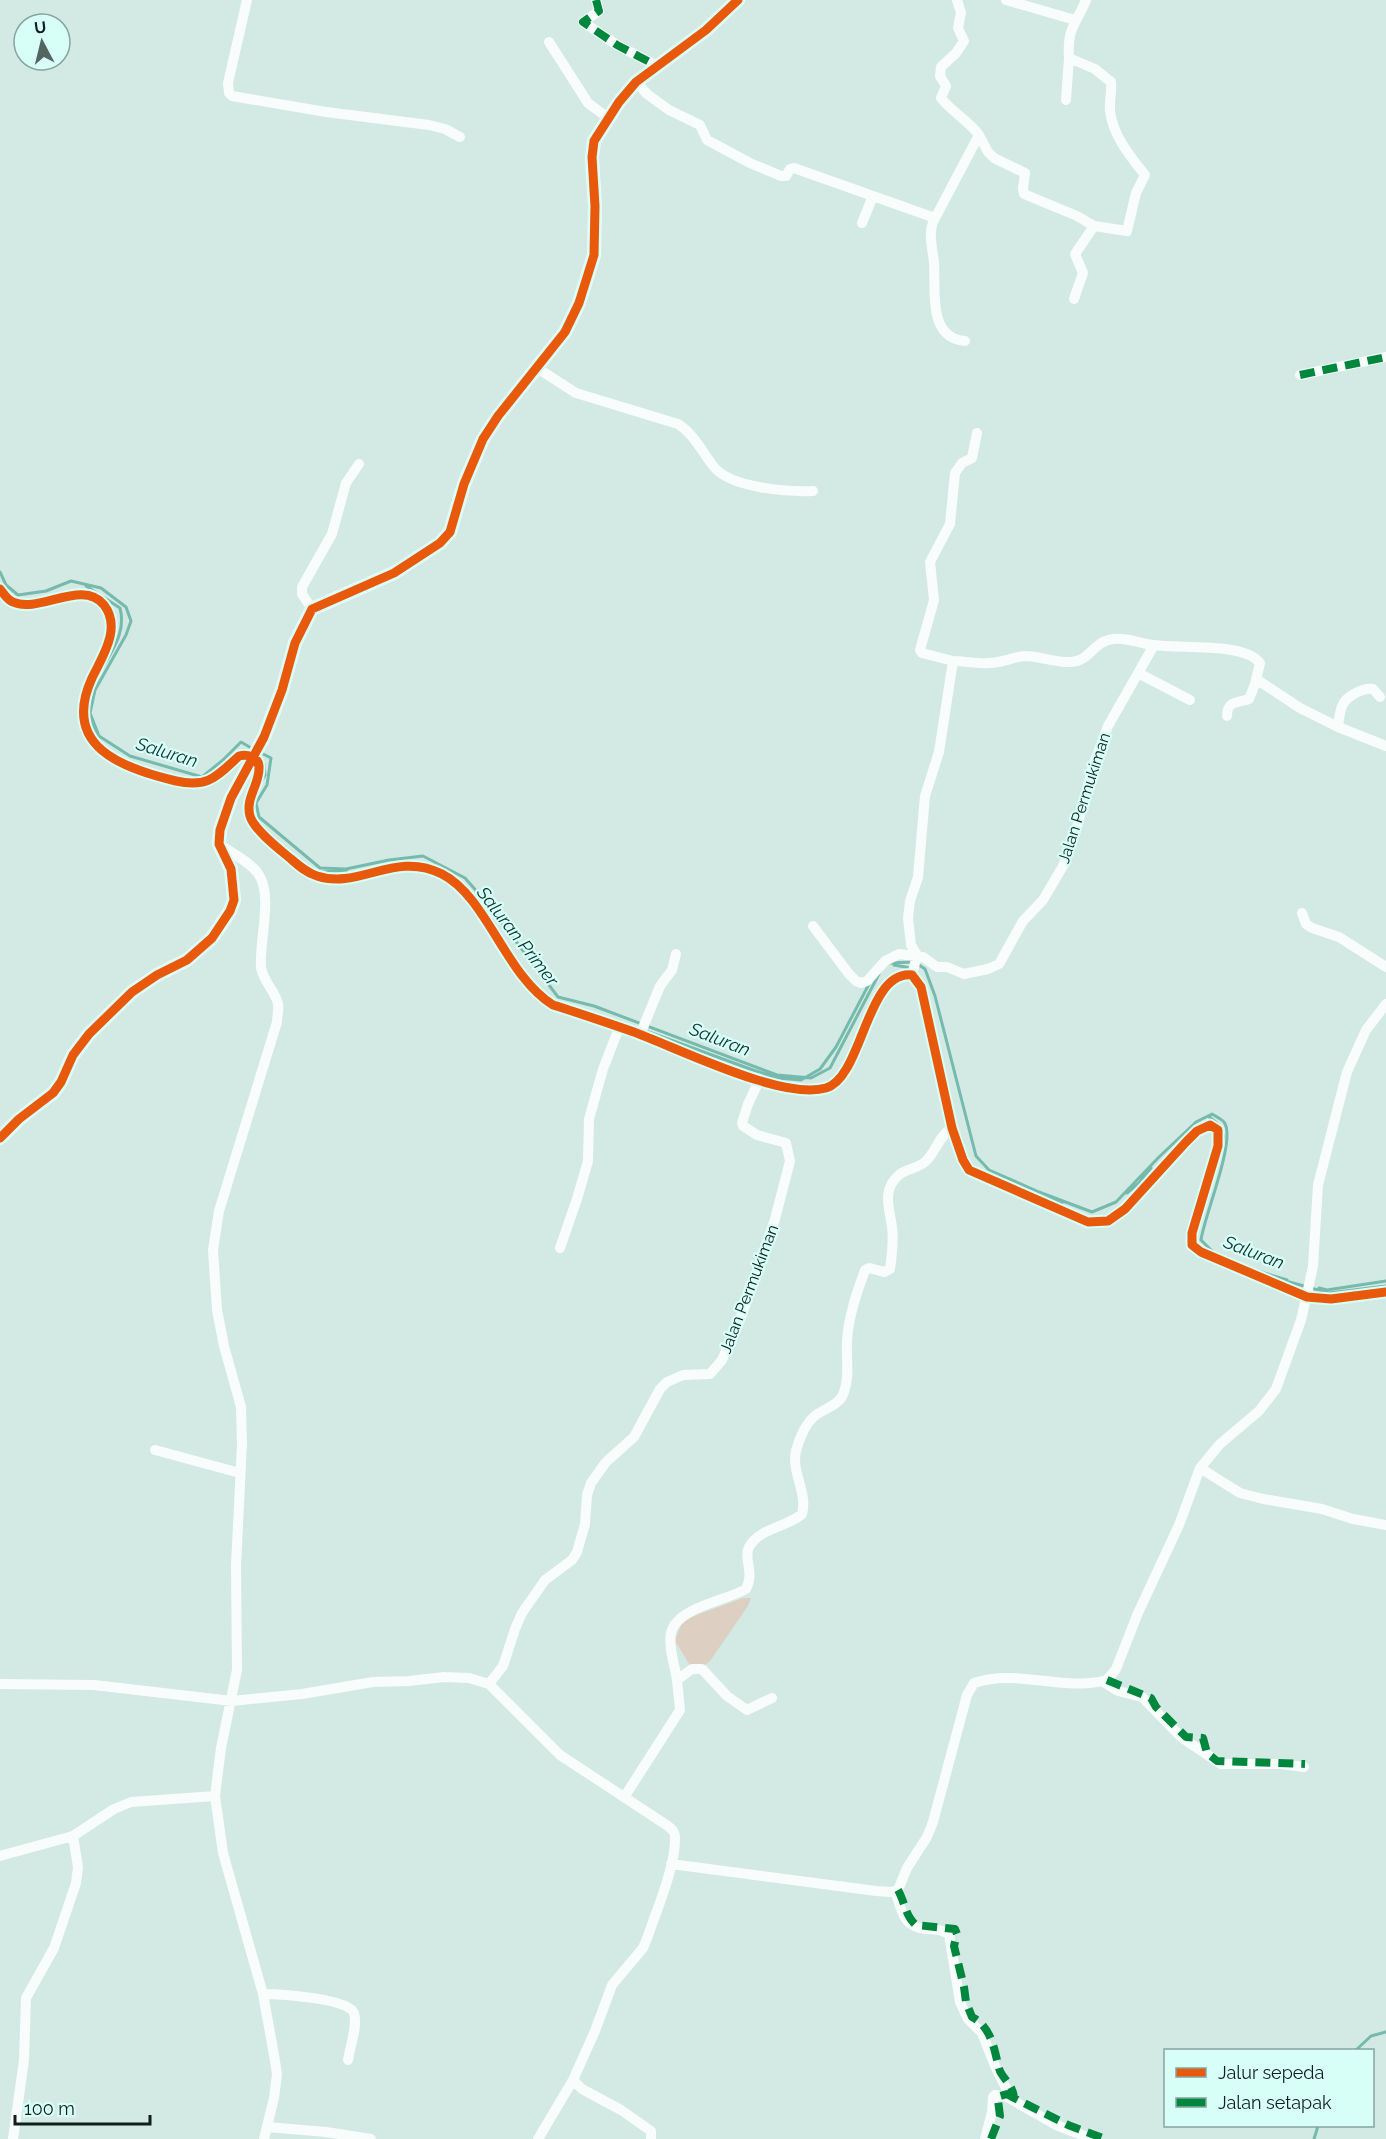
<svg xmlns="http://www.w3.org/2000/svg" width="1386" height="2139" viewBox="0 0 1386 2139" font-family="Raleway,sans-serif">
	<rect width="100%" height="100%" fill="#d3e9e4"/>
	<path fill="#ddd0c3" d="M743 1598H751L748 1606 710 1661 698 1670 691 1667 675 1641 683 1620Z"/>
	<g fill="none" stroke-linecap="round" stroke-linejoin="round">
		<path stroke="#76baae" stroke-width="3" d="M0 572 6 585 18 595 46 591 71 581 101 588 126 607 131 621 126 635 95 690 90 713 99 736 130 756 202 777 223 760 241 742 253 749
			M86 586 120 608C126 631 114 647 103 667
			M89 716 95 733 99 736
			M259 752 271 758 267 785 256 803 259 817 320 868 346 869 389 860 423 856 465 878 487 903 558 997 594 1006 777 1075 811 1078 830 1068 879 974
			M262 780 265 775 264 764
			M323 872 347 870
			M890 963 913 962
			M894 965 911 968
			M919 965 925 969 935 996 976 1156 989 1170 1039 1192 1092 1212 1116 1202 1159 1157 1196 1122 1212 1114C1215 1116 1221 1119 1224 1122 1237 1139 1204 1216 1201 1240L1214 1253
			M646 1031 753 1070 778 1078 801 1080 820 1069 836 1047 869 984
			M1208 1116C1216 1122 1224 1127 1223 1139
			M1127 1193 1139 1183 1151 1168
			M1045 1198 1062 1203
			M1258 1271 1287 1280
			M1275 1278 1329 1293 1386 1286
			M1319 1288 1327 1290 1386 1281
			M1356 2050 1371 2036 1386 2032
			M1314 2139 1318 2126"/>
		<path stroke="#f8fcfb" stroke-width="10" d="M247 0 228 83 229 93 232 96 326 112 429 125 445 129 460 137
			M596 0 599 11 583 22 617 45 657 66
			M957 0 961 13 958 28 964 41 956 53 941 67 940 76 946 86 941 98C952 112 969 121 979 135L933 222C928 235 933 250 934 263 936 289 927 338 965 341
			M1006 0 1075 20
			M1086 0C1076 25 1067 27 1069 58L1095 69 1111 82C1112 92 1109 102 1110 111 1113 136 1130 156 1145 175L1136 193 1127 231 1094 226
			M549 42 588 103 608 118
			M636 82 647 94 669 110 700 125 707 140 750 163 781 176H786L790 169 794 168 873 196 862 223
			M1066 100 1069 58
			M979 135 988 152 994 158 1025 173 1023 189 1024 194 1077 216 1094 226 1075 254 1083 273 1074 299
			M873 196 935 218
			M537 368 576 393 678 424C694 434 702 452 714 467 731 488 788 492 813 491
			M1300 375 1386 357
			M0 589C4 594 7 600 13 602 39 614 83 578 104 605 122 628 102 657 92 678 61 746 121 768 176 781 208 788 216 777 239 756 247 754 259 757 259 767 260 784 245 798 250 816 254 830 279 849 291 859 299 866 307 873 317 876 359 890 395 850 442 874 487 897 505 975 553 1005 579 1013 605 1022 631 1031 676 1047 782 1101 826 1088 863 1077 866 970 912 975L921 987 952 1128 963 1160 969 1170 1088 1222 1108 1221 1125 1209 1186 1142 1197 1131 1210 1125 1218 1130V1146L1192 1233V1245L1201 1252 1307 1297 1331 1299 1386 1292
			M312 609 302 594V587L332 534 346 483 359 464
			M953 661C965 661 977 664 989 663 1002 663 1013 657 1025 656 1040 656 1056 663 1071 662 1092 660 1092 642 1113 639 1128 637 1140 644 1154 645 1180 649 1244 642 1260 663L1255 684 1249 699C1238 703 1227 700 1227 716
			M1138 673 1190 700
			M1256 679 1300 708 1338 727 1386 746
			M1338 727C1340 712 1340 701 1354 694 1361 690 1366 688 1373 689L1380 697
			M219 844C231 853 251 862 259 875 273 897 259 941 261 967 263 982 275 990 278 1004 279 1010 277 1017 277 1022L219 1211 213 1250 217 1310 224 1346 241 1407 242 1444 236 1565 237 1670 221 1748 215 1796 223 1853 263 1994 274 2055 277 2074 274 2098 264 2139
			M1302 913 1306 924 1312 928 1339 937 1386 967
			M813 926 849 974 856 981 861 983 867 981 885 961 899 954 923 957 937 967H947L964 974 988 969 999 964 1023 921 1043 900 1063 866 1076 831 1093 766 1108 726 1154 645
			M912 975 917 955 911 945 908 918 910 901 918 877 925 796 939 752 953 661 922 653 920 650 934 600 930 562 950 524 955 473 962 463 972 458 977 433
			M640 1035 660 986 672 970 676 954
			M560 1248 577 1199 588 1161 589 1119 603 1069 619 1028
			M155 1450 240 1473
			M1200 1468 1240 1493 1263 1499 1322 1509 1353 1519 1386 1525
			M677 1680C675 1665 668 1648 671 1633 676 1608 725 1601 746 1589 755 1572 743 1559 749 1547 759 1528 788 1527 802 1514 808 1493 791 1472 796 1451 799 1439 806 1422 816 1415 826 1408 840 1405 844 1392 850 1376 846 1358 847 1342 848 1318 857 1292 865 1270L870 1268 884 1272 890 1269C892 1255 894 1241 892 1227 890 1210 881 1190 899 1175 907 1168 919 1169 927 1160 937 1149 939 1136 952 1128
			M1102 1681 1118 1691 1142 1697 1181 1737 1221 1764H1281L1304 1767
			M0 1684 94 1685 232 1701 302 1694 373 1682 409 1681 444 1677 469 1678 489 1684 560 1755 668 1826C672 1829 675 1832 675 1837 676 1865 657 1909 648 1936L643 1948 612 1985 595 2031 573 2080 538 2139
			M489 1684 503 1666 515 1629 522 1613 545 1580 572 1560 577 1552 585 1524 587 1495 591 1483 606 1462 634 1437 660 1389 667 1382 683 1375 710 1374 722 1360 741 1317 775 1219 790 1161 786 1143 757 1135 743 1126 742 1123 748 1104 759 1081
			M625 1796 680 1710 677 1680 692 1669H702L727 1696 747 1710 772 1698
			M0 1856 73 1836 114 1809 131 1802 215 1796
			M671 1864 876 1891 890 1892 898 1890 907 1868 927 1837 933 1822 967 1695 974 1683C1017 1668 1064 1692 1107 1680L1116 1669 1138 1613 1179 1525 1200 1468 1220 1444 1259 1411 1276 1389 1301 1320 1307 1294 1313 1266 1318 1185 1347 1072 1366 1030 1386 1004
			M895 1891C902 1910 902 1927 926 1929 934 1929 942 1930 949 1934L960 2002 968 2019 982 2033 995 2066 1007 2090V2097L1056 2125 1092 2139
			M263 1994C277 1994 349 1998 354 2013 358 2026 350 2046 348 2060
			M573 2080 582 2089 621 2110 651 2131V2139
			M267 2127 326 2132 371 2139
			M13 2139 24 2060 26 1998 54 1948 76 1883 78 1867 73 1836
			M985 2139 992 2112 993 2097 995 2095 1007 2097"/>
		<path stroke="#f8fcfb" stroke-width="14" d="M0 1138 19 1119 53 1093 61 1082 73 1055 89 1034 132 992 157 975 187 960 212 938 230 911 234 900 231 869 219 844 220 830 231 798 264 737 282 690 295 643 312 609 394 573 440 543 450 532 464 484 483 439 498 416 565 332 579 303 594 255 595 206 592 157 594 141 619 102 636 82 706 30 738 0"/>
		<path stroke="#00873e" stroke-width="8" stroke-dasharray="15 8" stroke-linecap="butt" d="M596 0 599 11 583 22 617 45 657 66
			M1300 375 1386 357
			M1107 1680 1151 1698 1156 1707 1186 1737 1203 1738 1207 1753 1217 1761 1305 1764
			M898 1890C905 1902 905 1916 916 1925L955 1929 957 1934 954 1946 964 1987 966 2002 972 2017C988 2025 993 2042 997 2060 998 2064 999 2070 1001 2073 1007 2083 1013 2086 1014 2098L1068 2125 1105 2139
			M991 2139 1000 2116 998 2100 1000 2096 1007 2094 1014 2098"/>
		<g stroke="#d7fff7" stroke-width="13">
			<path id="cycleway" d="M0 589C4 594 7 600 13 602 39 614 83 578 104 605 122 628 102 657 92 678 61 746 121 768 176 781 208 788 216 777 239 756 247 754 259 757 259 767 260 784 245 798 250 816 254 830 279 849 291 859 299 866 307 873 317 876 359 890 395 850 442 874 487 897 505 975 553 1005 579 1013 605 1022 631 1031 676 1047 782 1101 826 1088 863 1077 866 970 912 975L921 987 952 1128 963 1160 969 1170 1088 1222 1108 1221 1125 1209 1186 1142 1197 1131 1210 1125 1218 1130V1146L1192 1233V1245L1201 1252 1307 1297 1331 1299 1386 1292
				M0 1138 19 1119 53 1093 61 1082 73 1055 89 1034 132 992 157 975 187 960 212 938 230 911 234 900 231 869 219 844 220 830 231 798 264 737 282 690 295 643 312 609 394 573 440 543 450 532 464 484 483 439 498 416 565 332 579 303 594 255 595 206 592 157 594 141 619 102 636 82 706 30 738 0"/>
		</g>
		<use href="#cycleway" stroke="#e8590c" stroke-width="9"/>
	</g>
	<g text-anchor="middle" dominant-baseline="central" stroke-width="4.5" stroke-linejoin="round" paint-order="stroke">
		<g font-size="16" fill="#0f1e1b" stroke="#d7fff7">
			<text transform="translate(1084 798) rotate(-72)">Jalan Permukiman</text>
			<text transform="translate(749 1289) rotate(-69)">Jalan Permukiman</text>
		</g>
		<g font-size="18" font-style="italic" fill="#0c3630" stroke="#d7fff7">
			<text transform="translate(167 752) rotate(17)">Saluran</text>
			<text transform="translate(518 936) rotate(52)">Saluran Primer</text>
			<text transform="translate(720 1039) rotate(21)">Saluran</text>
			<text transform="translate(1254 1252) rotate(21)">Saluran</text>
		</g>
	</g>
	<rect x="1164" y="2049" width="210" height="78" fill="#d7fff7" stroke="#87a59f" stroke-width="1.5"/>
	<rect x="1176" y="2068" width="30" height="9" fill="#e8590c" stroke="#87a59f" stroke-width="1.5"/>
	<text x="1218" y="2079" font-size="18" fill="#0f1e1b">Jalur sepeda</text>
	<rect x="1176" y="2098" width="30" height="9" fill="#00873e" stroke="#87a59f" stroke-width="1.5"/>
	<text x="1218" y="2109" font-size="18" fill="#0f1e1b">Jalan setapak</text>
	<g transform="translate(42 42) rotate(353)"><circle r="28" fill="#d7fff7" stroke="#87a59f" stroke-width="1.5"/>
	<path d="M0-4.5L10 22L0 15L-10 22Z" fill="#546561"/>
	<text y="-9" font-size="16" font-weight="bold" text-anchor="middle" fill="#0f1e1b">U</text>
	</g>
	<path d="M15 2115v9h135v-9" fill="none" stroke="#0f1e1b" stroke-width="3"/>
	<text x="24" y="2115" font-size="18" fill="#0f1e1b" stroke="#d7fff7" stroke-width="4.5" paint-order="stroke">100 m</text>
</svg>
